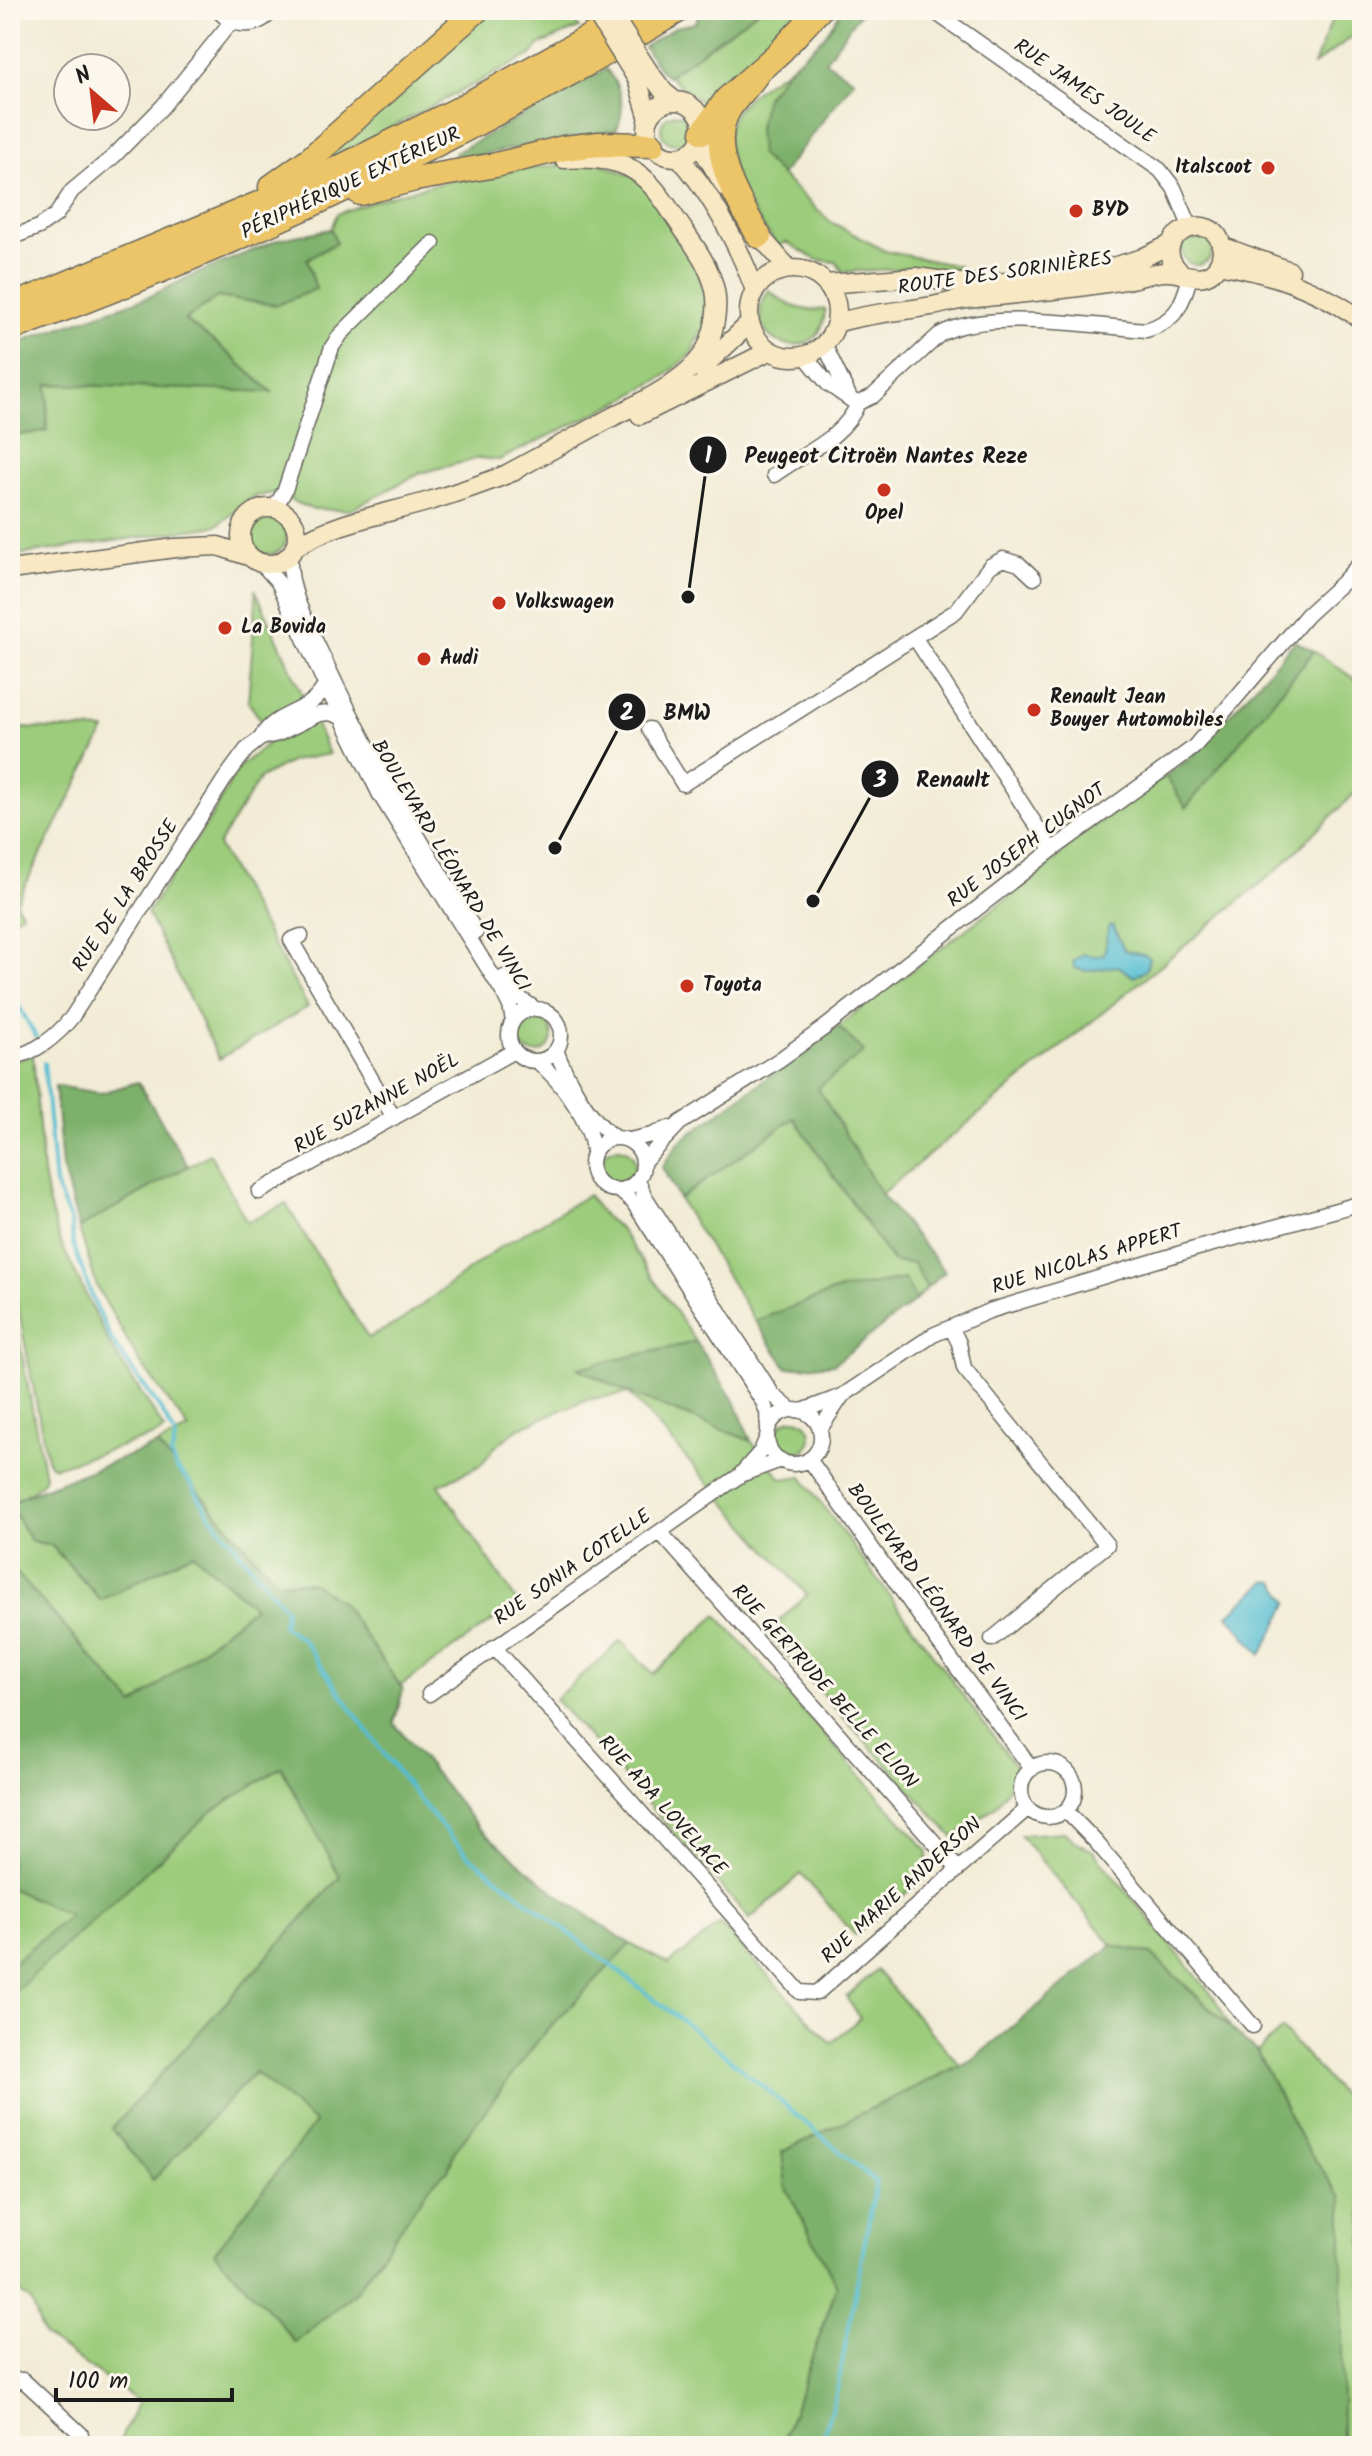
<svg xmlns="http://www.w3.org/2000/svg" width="1372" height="2456" viewBox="0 0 1372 2456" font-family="Kalam,sans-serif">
	<rect width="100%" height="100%" fill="#fbf7ec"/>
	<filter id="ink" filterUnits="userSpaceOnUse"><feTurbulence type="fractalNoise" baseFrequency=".0125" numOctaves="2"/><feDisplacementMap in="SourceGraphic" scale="16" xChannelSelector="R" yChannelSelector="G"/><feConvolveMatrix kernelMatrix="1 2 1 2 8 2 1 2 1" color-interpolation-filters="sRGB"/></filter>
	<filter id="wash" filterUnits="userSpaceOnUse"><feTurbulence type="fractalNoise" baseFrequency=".006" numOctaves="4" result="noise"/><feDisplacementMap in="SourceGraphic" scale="32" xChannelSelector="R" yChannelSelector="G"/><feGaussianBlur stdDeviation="1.8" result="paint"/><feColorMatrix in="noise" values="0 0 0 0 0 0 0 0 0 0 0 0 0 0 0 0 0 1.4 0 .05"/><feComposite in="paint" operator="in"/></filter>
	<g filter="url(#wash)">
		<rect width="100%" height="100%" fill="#f2ecd6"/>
		<path fill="#9ccc7b" stroke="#5c744c" stroke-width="2" d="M485 10H569L579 28 539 45 531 55 332 158 329 149Z
			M759 10H814L758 65 706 106 668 76Z
			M1336 10H1362V29L1314 65Z
			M788 69 766 97 760 155 829 221 885 251 958 266 952 278 912 268 843 272 836 262 817 260 786 242 779 246C751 216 708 146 739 107 752 91 771 80 788 69Z
			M661 129a15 15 0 1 1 30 0a15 15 0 1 1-30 0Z
			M597 162 642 180 693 259 707 296 705 324 690 355 665 376 623 400 499 460 480 458 420 473 350 510 312 509 273 493 253 497 219 524 210 527 10 556V436L46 431 48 384 271 392 221 347 185 320 217 297 277 305 315 288 307 259 336 243 331 229 337 214C419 182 509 168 597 162Z
			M1182 250a15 15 0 1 1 30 0a15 15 0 1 1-30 0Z
			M769 290C785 305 804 313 825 309 824 372 732 344 769 290Z
			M249 535a19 19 0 1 1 38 0a19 19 0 1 1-38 0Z
			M255 589 329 754 292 761 260 778 218 845 308 1007 219 1059 147 913 212 816 238 768 274 738 248 702 256 601Z
			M1314 651 1362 684V786L1277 870 881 1194 817 1087 864 1052 838 1026 1042 872 1075 840 1166 776 1186 807Z
			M10 728 105 730 16 903 22 913 10 921Z
			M518 1036a17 17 0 1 1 34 0a17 17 0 1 1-34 0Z
			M33 1055 43 1173 48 1201 59 1239 109 1343 165 1430 154 1436 55 1467 50 1465 47 1459 10 1265V1062Z
			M794 1118 893 1262 913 1263 927 1288 916 1300 904 1279 835 1291 755 1321 679 1199Z
			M601 1165a17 17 0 1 1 34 0a17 17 0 1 1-34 0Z
			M210 1154 247 1222 286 1204 368 1338 399 1322 497 1249 588 1195 602 1214 620 1229 696 1342 579 1368 629 1393 751 1441 782 1479 801 1476 1014 1764 1017 1775 996 1806 954 1838 766 1633 807 1595 629 1393 585 1400 517 1429 494 1448 481 1465 439 1485 518 1603 400 1686 342 1603 313 1583 276 1581 157 1445 189 1429 139 1361 97 1287 79 1228Z
			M10 1293 45 1476C41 1490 21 1496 10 1504Z
			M777 1436a17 17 0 1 1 34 0a17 17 0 1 1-34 0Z
			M10 1506 31 1541 51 1545 100 1600 193 1553 255 1606 134 1705 15 1571 10 1572Z
			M717 1615 928 1851 925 1878 855 1935 801 1874 750 1919 555 1699 621 1641 653 1674Z
			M281 1766 340 1877 112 2128 153 2180 255 2072 316 2123 215 2253 277 2319 295 2343 355 2292 431 2184 448 2170 454 2152 540 2038 630 1944 669 1964 720 1924 831 2043 860 2018 846 1997 876 1970 960 2065 782 2152 837 2286 781 2446H117L139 2402 44 2336 31 2301 10 2285V1996L211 1812Z
			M1064 1832 1074 1841 1092 1850 1214 1997 1230 2026 1151 1954 1112 1945 1020 1835Z
			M10 1888 71 1915 10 1965Z
			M1282 2029 1362 2118V2446H1342V2198L1305 2146 1257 2052Z"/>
		<path fill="#7db06b" stroke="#4c6644" stroke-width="2" d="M705 10H759L668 76 661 71 644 47 675 27 696 23 698 14Z
			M842 10H862L825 61 854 80 781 175 760 155 758 127 766 97 788 69 823 38Z
			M606 69C621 87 627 109 616 130L457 159 455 153Z
			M331 229 336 243 307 259 316 289 277 305 217 297 185 320 221 347 272 392 48 384 47 431 10 436V345L151 296 189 277 280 239Z
			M1295 641 1314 651 1186 808 1166 776 1193 756Z
			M838 1026 864 1052 818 1088 881 1194 945 1272 927 1288 913 1263 893 1262 794 1118 679 1199 662 1167 679 1142Z
			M138 1082 188 1166 79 1228 62 1167 55 1086 101 1093Z
			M904 1279 916 1300 834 1364 787 1368 755 1321 835 1291Z
			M696 1342 736 1404 751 1441 629 1393 578 1368Z
			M157 1445 276 1581 313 1583 342 1603 403 1690 394 1723 479 1828 558 1895 630 1944 540 2038 454 2152 448 2170 431 2185 355 2292 295 2343 277 2319 214 2253 315 2123 255 2072 153 2180 112 2128 340 1877 281 1767 211 1812 10 1996V1965L70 1915 10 1888V1572L15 1571 134 1705 254 1607 193 1553 101 1600 51 1545 31 1541 10 1506 22 1497Z
			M1112 1945 1151 1954 1257 2052 1305 2146 1342 2198V2446H781L837 2286 786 2188 782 2152 972 2060Z"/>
		<path fill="#54bdd1" stroke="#386c76" stroke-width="2" d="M1109 926H1113L1124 950 1147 956 1149 959 1146 970 1134 977 1118 966 1086 971 1075 968 1073 962 1083 954 1095 956 1103 955C1108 944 1105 936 1109 926Z
			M1270 1581 1275 1582 1289 1602 1261 1655 1228 1615 1265 1582Z"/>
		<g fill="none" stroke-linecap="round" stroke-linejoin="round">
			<path stroke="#54bdd1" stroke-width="4" d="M10 990 36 1037
				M44 1063 55 1184 71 1222 73 1244 94 1302 112 1341 161 1410 176 1437 171 1455 176 1468 189 1481 210 1515 285 1609 283 1626 302 1639C355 1712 404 1789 467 1854L712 2044 876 2182 837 2390 820 2446"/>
		</g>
	</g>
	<g filter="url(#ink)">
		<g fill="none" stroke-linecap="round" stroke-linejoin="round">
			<g stroke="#67655d" stroke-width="17">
				<path id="street" d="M218 10C234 29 257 29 273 10
					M932 10 1160 170 1174 188 1190 226
					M10 238 39 227 56 215 72 191 114 156 162 107 231 22
					M805 356 828 384 851 400 824 344
					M851 400 858 403 873 396 939 335C982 308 1094 326 1146 330 1176 321 1182 306 1190 277
					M774 475C802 454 845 438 858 403
					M275 508 285 490 332 347 341 334 433 243
					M290 555C288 592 309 626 324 659 368 754 421 843 476 932
					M261 563 278 582 325 684 380 795 504 994 510 1006 513 1021
					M915 638 1052 850
					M649 729 683 784 956 611 990 566 1003 559 1019 564 1034 578
					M261 738C274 710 314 714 325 684
					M301 936 291 940 394 1118
					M504 977 521 999 534 1008
					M509 1035a26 26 0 1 1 52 0a26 26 0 1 1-52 0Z
					M556 1050C567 1079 589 1120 615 1138
					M10 1058C37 1052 55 1038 72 1017L224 780 246 750 261 738 278 734 319 714 330 713 341 717
					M537 1061C561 1081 590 1120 593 1151
					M591 1164a26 26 0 1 1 52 0a26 26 0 1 1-52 0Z
					M629 1140 652 1135 669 1128
					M644 1161 680 1123 779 1060 824 1028 1052 850 1193 748 1307 615 1342 583 1362 561
					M638 1180 644 1195 773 1395 791 1410
					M620 1191 633 1202 763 1402 767 1412 768 1429
					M259 1192 514 1051
					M951 1327 959 1343 964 1368 1107 1545 992 1639
					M842 1396 933 1335 989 1311 1191 1250 1362 1203
					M767 1437a27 27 0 1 1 54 0a27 27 0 1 1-54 0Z
					M802 1411 842 1396 820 1429
					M809 1459 936 1639 1032 1769
					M743 1474 781 1460
					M660 1532 957 1868
					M494 1647 800 1992 817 1993 1028 1808
					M429 1694 739 1476 761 1451 767 1437
					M1021 1790a27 27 0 1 1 54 0a27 27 0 1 1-54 0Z
					M1066 1811 1096 1842 1253 2026
					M10 2388 18 2380H23L81 2434"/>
			</g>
			<g stroke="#67655d" stroke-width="21">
				<path id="secondary" d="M649 72 664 92 675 101
					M637 79 649 119
					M647 129a28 28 0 1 1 56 0a28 28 0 1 1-56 0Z
					M699 144 726 188
					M679 157C712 195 737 242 755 290
					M751 226 789 269
					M1221 246 1290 271
					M1218 264C1270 272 1320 290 1362 320
					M749 313a44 44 0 1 1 88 0a44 44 0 1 1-88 0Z
					M826 284 916 277 967 284 1009 282 1102 270 1140 259 1171 244
					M836 323C868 313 899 312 932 306 944 304 955 300 967 299 1020 293 1073 290 1125 280 1139 278 1152 272 1166 272 1184 271 1203 286 1217 267 1220 262 1222 256 1222 250 1218 203 1141 236 1181 273
					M701 369 750 323
					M640 415 769 351
					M507 474C539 457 571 439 603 422 634 405 683 384 703 354 714 336 719 310 715 290 709 262 689 239 674 216 643 167 622 155 564 159
					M241 536a28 28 0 1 1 56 0a28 28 0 1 1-56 0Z
					M295 547C335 522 381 515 426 502 456 493 486 483 515 471
					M10 570 175 548 218 546 248 556"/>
			</g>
			<g stroke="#67655d" stroke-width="27">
				<path id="highway" d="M756 75C748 87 737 96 729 109 705 149 739 202 759 236
					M703 132 727 99 780 52 819 10
					M271 187 310 159 477 10
					M360 193 415 179 496 165 564 148 599 144 652 145
					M10 307 292 190 345 165 457 110 638 10
					M10 329C242 244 467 138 679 10"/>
			</g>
			<use href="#street" stroke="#fff" stroke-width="14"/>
			<use href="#secondary" stroke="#f8e8c3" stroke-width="18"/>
			<use href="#highway" stroke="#edc569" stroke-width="24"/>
			<g stroke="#67655d" stroke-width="21" stroke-linecap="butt">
				<path id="secondary-bridge" d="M594 10 637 79
					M609 10 649 72"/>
			</g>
			<use href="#secondary-bridge" stroke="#f8e8c3" stroke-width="18"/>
		</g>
	</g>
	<g fill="#c8321e" stroke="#fbf7ec" stroke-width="3">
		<circle cx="1268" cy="168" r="8"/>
		<circle cx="1076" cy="211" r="8"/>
		<circle cx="884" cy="490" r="8"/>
		<circle cx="499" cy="603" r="8"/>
		<circle cx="225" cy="628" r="8"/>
		<circle cx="424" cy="659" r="8"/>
		<circle cx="1034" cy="710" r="8"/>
		<circle cx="687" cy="986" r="8"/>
	</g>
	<g text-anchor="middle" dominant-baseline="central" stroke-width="6" stroke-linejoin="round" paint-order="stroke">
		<g font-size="20" fill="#1c1c1c" stroke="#fbf7ec">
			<text transform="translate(1084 92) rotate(35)">RUE JAMES JOULE</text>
			<text transform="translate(351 184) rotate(-25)">PÉRIPHÉRIQUE EXTÉRIEUR</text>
			<text transform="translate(1005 274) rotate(-8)">ROUTE DES SORINIÈRES</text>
			<text transform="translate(1027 846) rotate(-37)">RUE JOSEPH CUGNOT</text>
			<text transform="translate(450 866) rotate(59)">BOULEVARD LÉONARD DE VINCI</text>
			<text transform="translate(126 896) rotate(-57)">RUE DE LA BROSSE</text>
			<text transform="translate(377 1104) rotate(-29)">RUE SUZANNE NOËL</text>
			<text transform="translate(1087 1260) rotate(-17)">RUE NICOLAS APPERT</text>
			<text transform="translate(573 1568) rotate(-35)">RUE SONIA COTELLE</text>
			<text transform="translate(936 1603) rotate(54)">BOULEVARD LÉONARD DE VINCI</text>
			<text transform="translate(824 1687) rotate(48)">RUE GERTRUDE BELLE ELION</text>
			<text transform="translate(662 1806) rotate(48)">RUE ADA LOVELACE</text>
			<text transform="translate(902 1891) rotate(-42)">RUE MARIE ANDERSON</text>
		</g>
		<g font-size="20" font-weight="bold" fill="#1c1c1c" stroke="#fbf7ec" text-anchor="start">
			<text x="1252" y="168" text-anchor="end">Italscoot</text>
			<text x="1092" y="211">BYD</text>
			<text x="884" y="514" text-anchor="middle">Opel</text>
			<text x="515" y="603">Volkswagen</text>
			<text x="241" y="628">La Bovida</text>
			<text x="440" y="659">Audi</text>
			<text x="1050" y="698">Renault Jean<tspan x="1050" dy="23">Bouyer Automobiles</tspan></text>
			<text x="703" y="986">Toyota</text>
		</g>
	</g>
	<path fill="none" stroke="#1c1c1c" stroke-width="3" d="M688 597L708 455M555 848L627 712M813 901L880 779"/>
	<g fill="#1c1c1c" stroke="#fbf7ec" stroke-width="3">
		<circle cx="688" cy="597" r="8"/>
		<circle cx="555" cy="848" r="8"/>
		<circle cx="813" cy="901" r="8"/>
		<circle cx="708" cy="455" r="20"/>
		<circle cx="627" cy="712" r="20"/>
		<circle cx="880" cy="779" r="20"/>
	</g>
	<g font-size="24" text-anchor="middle" font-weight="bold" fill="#fff">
		<text x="708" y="463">1</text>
		<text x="627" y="720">2</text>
		<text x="880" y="787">3</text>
	</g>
	<g font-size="22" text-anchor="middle" font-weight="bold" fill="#1c1c1c" stroke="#fbf7ec" stroke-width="6" stroke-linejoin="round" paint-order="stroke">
		<text x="886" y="463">Peugeot Citroën Nantes Reze</text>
		<text x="687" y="720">BMW</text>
		<text x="953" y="787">Renault</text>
	</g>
	<rect width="1372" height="2456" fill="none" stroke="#fbf7ec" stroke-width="40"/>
	<g transform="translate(92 92) rotate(332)"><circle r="38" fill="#fbf7ec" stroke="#a29f99" stroke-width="2"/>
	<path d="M0-6L14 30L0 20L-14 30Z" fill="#c8321e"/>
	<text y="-12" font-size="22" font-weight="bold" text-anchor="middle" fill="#1c1c1c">N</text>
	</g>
	<path d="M56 2388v12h176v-12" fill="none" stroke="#1c1c1c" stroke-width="4"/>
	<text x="68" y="2388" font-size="24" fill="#1c1c1c" stroke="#fbf7ec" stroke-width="6" paint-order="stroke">100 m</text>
</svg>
